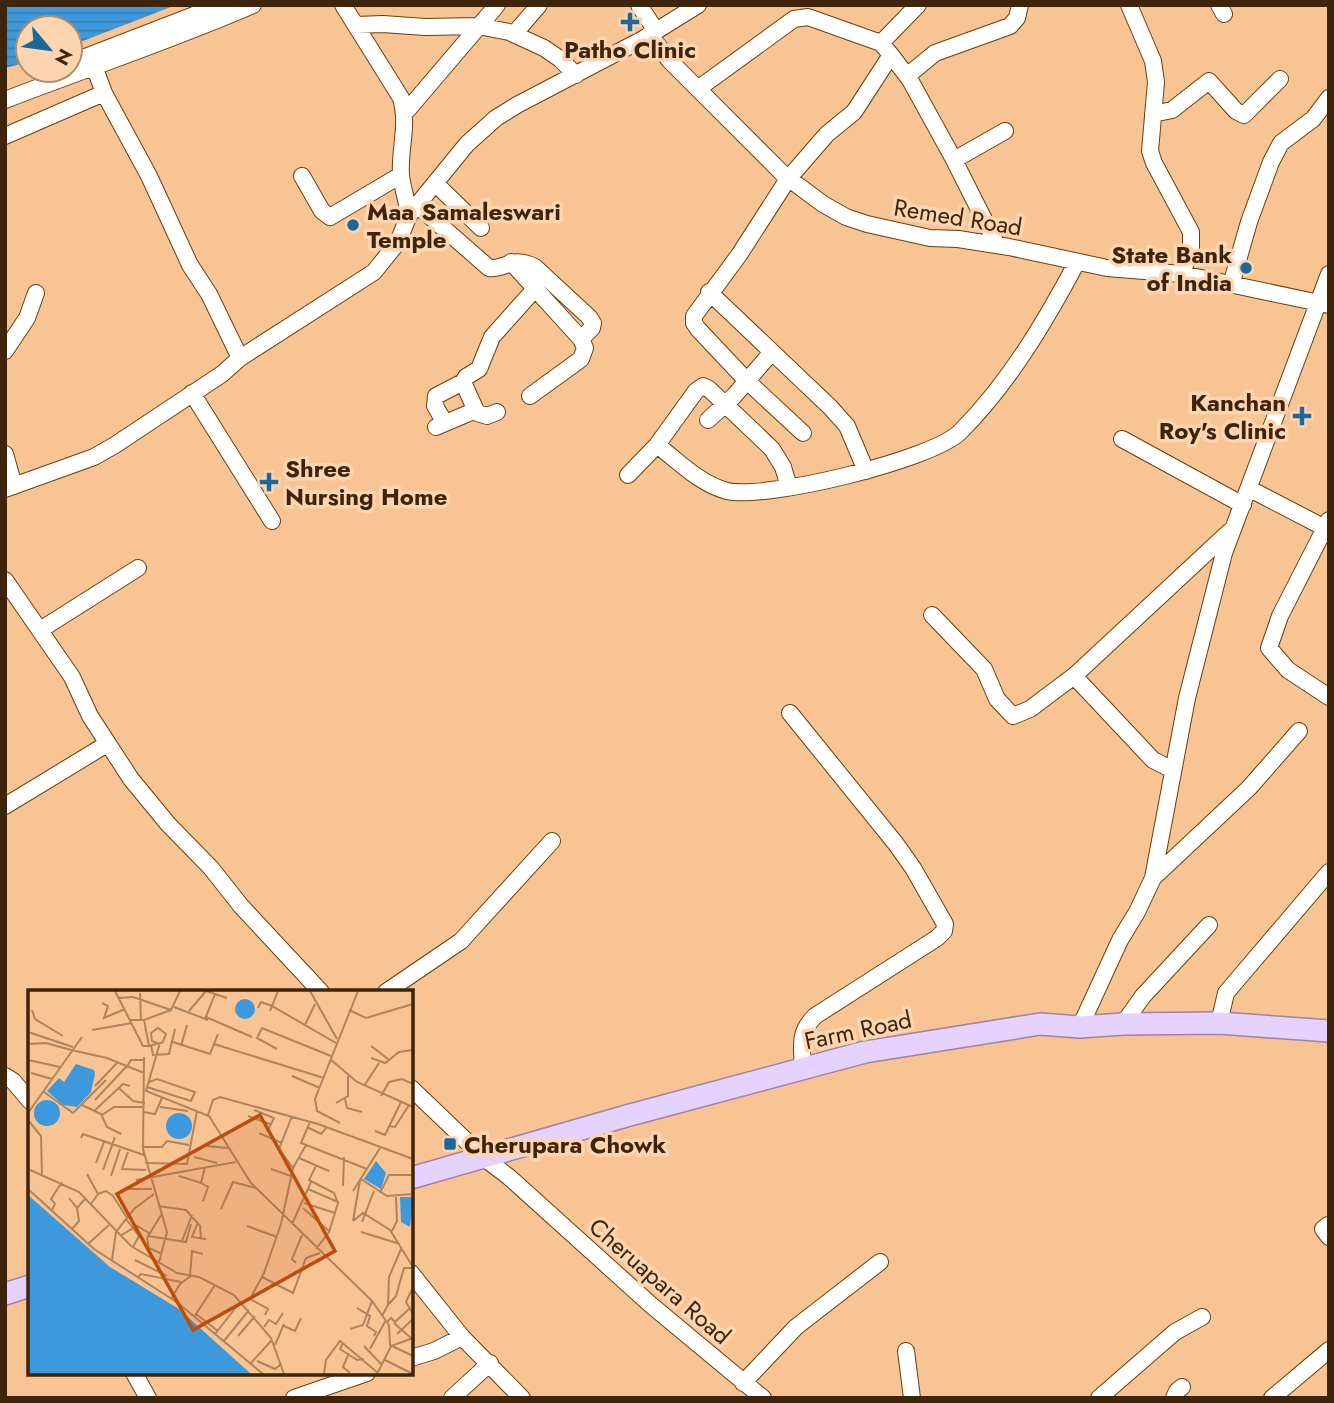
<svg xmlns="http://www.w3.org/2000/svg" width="1334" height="1403" viewBox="0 0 1334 1403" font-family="Jost,sans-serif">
	<defs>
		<pattern id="water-rules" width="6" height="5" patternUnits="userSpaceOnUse" patternTransform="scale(1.75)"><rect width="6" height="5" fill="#3d99db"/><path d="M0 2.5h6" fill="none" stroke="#357db0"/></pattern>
	</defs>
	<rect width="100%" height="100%" fill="#f9c494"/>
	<path fill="url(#water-rules)" d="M5 5H176L70 46V28H28V62L5 68Z"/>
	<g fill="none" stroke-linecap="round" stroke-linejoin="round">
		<g stroke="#6b3e0a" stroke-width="18">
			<path id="minor" d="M343 5 401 98C409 125 399 149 401 176 403 189 407 202 409 215
				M639 5 656 31
				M1129 5 1153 61 1156 82 1150 151 1154 163 1191 232V247L1182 274
				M1219 5 1224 14
				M356 25 383 24 425 27 478 26 509 32 544 48 560 59 576 75
				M514 34 539 5
				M650 35 669 60 784 175 823 204 846 217 867 224 930 238 958 239 1009 247 1107 268 1182 274 1329 305
				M881 43 918 5
				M70 63 220 5
				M94 66 104 93 149 176 190 265 209 294 240 358
				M907 76 935 53 1010 26 1017 18 1020 5
				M699 88 794 19 808 17 881 43 891 55 910 80 953 158 997 245
				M5 100C88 68 172 40 253 5
				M405 113 497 5
				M1153 114 1172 110 1209 81 1236 111 1244 115 1280 79
				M5 136 104 93
				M954 160 1005 131
				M302 176 322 211 330 217 401 175
				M435 183 481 228
				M417 205 489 268C506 270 511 255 535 267L589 317 593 323 592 328 581 339 585 348 581 359 530 396
				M511 262 581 339
				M1231 285 1249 222 1271 162 1281 143 1313 119 1329 98
				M709 292 830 407 847 426 866 471
				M5 351 27 318 36 293
				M192 393 272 521
				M497 412 487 416 477 413 463 382 466 377 479 369 492 337 534 290
				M708 420 734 396 772 352
				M445 423 435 406 436 396 463 382
				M436 427 476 410
				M803 433 747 381 698 329 694 323V316L739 255 788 179 827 134 854 112 891 55
				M1122 439 1243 505
				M657 445C678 461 700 484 727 491 766 500 932 460 960 432 1009 383 1045 322 1077 262
				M5 454 14 486
				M628 475 657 445 696 391 703 386 709 389 772 449 783 467 789 487
				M5 489 94 457 115 445 222 374 240 358 374 272 398 242 409 215 467 144 496 118 517 105 643 39 698 5
				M1250 489 1325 528
				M1329 520 1280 616 1269 648 1288 670 1329 697
				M5 580 72 677 90 716 131 779 168 824 211 868 241 906 321 992
				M932 615 984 669 997 699 1013 716 1030 709 1074 676
				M40 630 138 568
				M790 713 896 844 913 868 945 924 944 931 937 938 815 1016C798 1033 802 1046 803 1069
				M1173 770 1153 760 1074 676 1230 531
				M5 806 107 744
				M1153 878 1249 788 1299 731
				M386 992 461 941 552 841
				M1219 1023 1226 993 1329 872
				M1123 1024 1143 996 1209 925
				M1080 1027 1120 940 1137 912 1153 878 1187 698 1224 553 1329 274
				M5 1076 13 1081 30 1101
				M411 1088 484 1158 509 1177 651 1305 763 1398
				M1328 1225 1323 1229 1329 1237
				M411 1273 462 1337 522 1398
				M906 1351 912 1398
				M411 1358 434 1351 462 1337
				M134 1373 148 1398
				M743 1383 796 1327 880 1262
				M294 1398 367 1373
				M452 1398 490 1363
				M1099 1398 1175 1332 1202 1317
				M1174 1398 1177 1391 1182 1387
				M1272 1398 1329 1350"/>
		</g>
		<g stroke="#9f82a7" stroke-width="24">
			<path id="major" d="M411 1178 630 1115 865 1052 1040 1024 1080 1027 1123 1024 1219 1023 1329 1031
				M5 1294 30 1286"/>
		</g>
		<use href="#minor" stroke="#fff" stroke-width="16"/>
		<use href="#major" stroke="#e5d2fd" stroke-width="21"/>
	</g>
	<g fill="#1d689b" stroke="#fdd5b1" stroke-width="2.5">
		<path d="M626.5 11.5h7v7h7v7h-7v7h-7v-7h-7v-7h7z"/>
		<circle cx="353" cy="225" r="7"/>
		<circle cx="1246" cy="268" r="7"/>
		<path d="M1298.5 405.5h7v7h7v7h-7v7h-7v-7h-7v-7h7z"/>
		<path d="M265.5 471.5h7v7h7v7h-7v7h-7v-7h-7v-7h7z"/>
		<rect x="443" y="1137" width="14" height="14" rx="3.5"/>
	</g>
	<g text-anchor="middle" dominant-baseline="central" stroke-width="7" stroke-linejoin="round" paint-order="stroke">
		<g font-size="24" font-weight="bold" fill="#3e240a" stroke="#fdd5b1" text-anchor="start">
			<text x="630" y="49" text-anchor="middle">Patho Clinic</text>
			<text x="367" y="211">Maa Samaleswari<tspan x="367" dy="28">Temple</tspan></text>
			<text x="1232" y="254" text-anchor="end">State Bank<tspan x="1232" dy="28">of India</tspan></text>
			<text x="1286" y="402" text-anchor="end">Kanchan<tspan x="1286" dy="28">Roy's Clinic</tspan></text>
			<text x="285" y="468">Shree<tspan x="285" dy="28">Nursing Home</tspan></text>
			<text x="464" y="1144">Cherupara Chowk</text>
		</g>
		<g font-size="24" fill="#3e240a" stroke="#fdd5b1">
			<text transform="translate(958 217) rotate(9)">Remed Road</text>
			<text transform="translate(858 1030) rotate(-12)">Farm Road</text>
			<text transform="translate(660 1281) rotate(41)">Cheruapara Road</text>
		</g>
	</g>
	<g transform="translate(28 990)">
		<rect width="385" height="385" fill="#f9c494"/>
		<path d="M207 19a10 10 0 1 1 20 0a10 10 0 1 1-20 0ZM48 74 66 80 67 84 63 102 49 117 35 115 19 101 31 88 36 92ZM6 123a13 13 0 1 1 26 0a13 13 0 1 1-26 0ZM138 136a13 13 0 1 1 26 0a13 13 0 1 1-26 0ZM348 171 358 183 353 199 336 189ZM0 205 82 277 151 319 223 384H0ZM372 207H385L382 237 373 232Z" fill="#3d99db"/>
		<path fill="none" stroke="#ae845d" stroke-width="2" d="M87 1 115 56H121L128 54 133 53 135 52 138 44 130 38 123 43 124 51 129 53 131 54V56L118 101 181 126 223 193 344 311 361 335 362 355 385 366M178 1 199 8M282 1 309 49M112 3 113 30M91 8 105 7 143 20 152 1M74 13 80 16 76 28 97 19M146 17 180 30M230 18 233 12 244 16 308 53M4 20 7 29 35 46M321 20 338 28 385 14M161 21 178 1M242 21 250 1M178 27 224 47M177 29 187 4M103 30H116L143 20M116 30 121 56M277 35 287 14M64 40 104 33M0 42 45 57M145 52 182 64 190 44M0 54 18 53 43 60M186 54 296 88M123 55 125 65 141 64 147 39M153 56 159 35M343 56 360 69M249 59 229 48 234 38 303 66M43 60 79 68 116 83M116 67 115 159 139 242 131 272M343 68 357 73 371 62 385 60M302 69 329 92 385 117M0 70 32 77M98 78 103 70H116M3 83 24 89M264 86 292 98M67 96 89 73M336 96 351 73M119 97 163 111 167 102 129 89 121 92M91 98 105 111 117 113M16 102 45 123 78 90M353 106 361 92 374 89 385 94M317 109 319 118 334 122M67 110 98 77M308 113 320 106V86M54 115 73 124 79 137 93 144M132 117 160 121M226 120 246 128 239 142M66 121 95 94 102 96M116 122 127 124 134 108M0 123 54 47M74 125 86 117H116M180 125 185 110 192 107 290 134 385 169M220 126 242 134M0 130 13 146 14 185M282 132 273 153 339 179M312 133 289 121 287 109 330 1M361 136 367 137 381 115M279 137 293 144 299 137M347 141 357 145 373 112M231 143 254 153M53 148 55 144 116 165M178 156 200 158M115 157H134L139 151 161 155M100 162 94 179 118 180M166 167 189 173M271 168 301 181M68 173 76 152M117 173 159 174 169 121M265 178 278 155M0 179 51 202 103 256 149 283 171 287 206 305 243 348 256 384M243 179 263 186M75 180 87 147M59 184 70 204 63 214M83 186 92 159M151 186 173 193 177 177M333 189 359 206 385 204M108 190 208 172M173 193 180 197 175 211M315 196 316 167M0 199 66 259 150 313 235 384M99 199H124M280 199 310 212M325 201 352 158M352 203 361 185H385M70 204 78 201 85 206 99 228M41 208 49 218 57 209M276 213 307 223M130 216 158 220 172 236 173 248M275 218 301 241M193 219 205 192 228 198M24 220 27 214 23 209 34 192M133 225 119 248 121 258 134 264M98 229 111 246 105 257M325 231 335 223 362 240 385 277M325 231 332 190M170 232 164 247 178 249M334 232 346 201M264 234 283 192M219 236 249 247M44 239 51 231 49 218M364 241 369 231 368 207M333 242 372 254M92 246 109 236 121 243M120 246 158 252 163 234M154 251 164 225M60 254 81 235M288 259 301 242 310 213 306 203 281 190 288 176M84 270 88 242 106 219 126 204M107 270 139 286M268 273 264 269 274 245M162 286 164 261 175 264M234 287 265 303 278 268 292 263M109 288 113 284 153 292M385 297 378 312 385 324M143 309 152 294 163 286M222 309 240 319 237 325M214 312 222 309 236 283 253 234 265 178 251 159 264 126M361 314 368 306 376 278H385M329 318 342 326 339 336 348 342 346 346M168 324 190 341M354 326 360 315 361 287 373 259M166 327 187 295M359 332 363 328 367 332 381 319M366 333 383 348M256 336 267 341 273 328M236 337 241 330 248 334 255 323M322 339 335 335 344 311M187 344 213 311M369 344 385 329M210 346 227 326M196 351 221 320M315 353 312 359 329 370 336 369M247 355 256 334M336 356 354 375M342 359 358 330M321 363 315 377 322 383M357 370 385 384M229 371 247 379 253 374M222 374 244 350M296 384 298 370 312 351 350 383M349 384 363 356 385 348"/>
		<path fill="#be4c0c" fill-opacity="0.15" stroke="#be4c0c" stroke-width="3.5" d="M232 125 307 261 165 340 89 204Z"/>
		<rect width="385" height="385" fill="none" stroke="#3e240a" stroke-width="3.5"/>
	</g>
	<rect width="1334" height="1403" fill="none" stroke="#3e240a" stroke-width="14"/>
	<g transform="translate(49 49) rotate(119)"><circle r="33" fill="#fdd5b1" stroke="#b18e6e" stroke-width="2"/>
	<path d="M0-5L12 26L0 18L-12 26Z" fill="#1d689b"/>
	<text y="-10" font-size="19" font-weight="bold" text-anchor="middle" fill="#3e240a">N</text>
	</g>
</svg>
